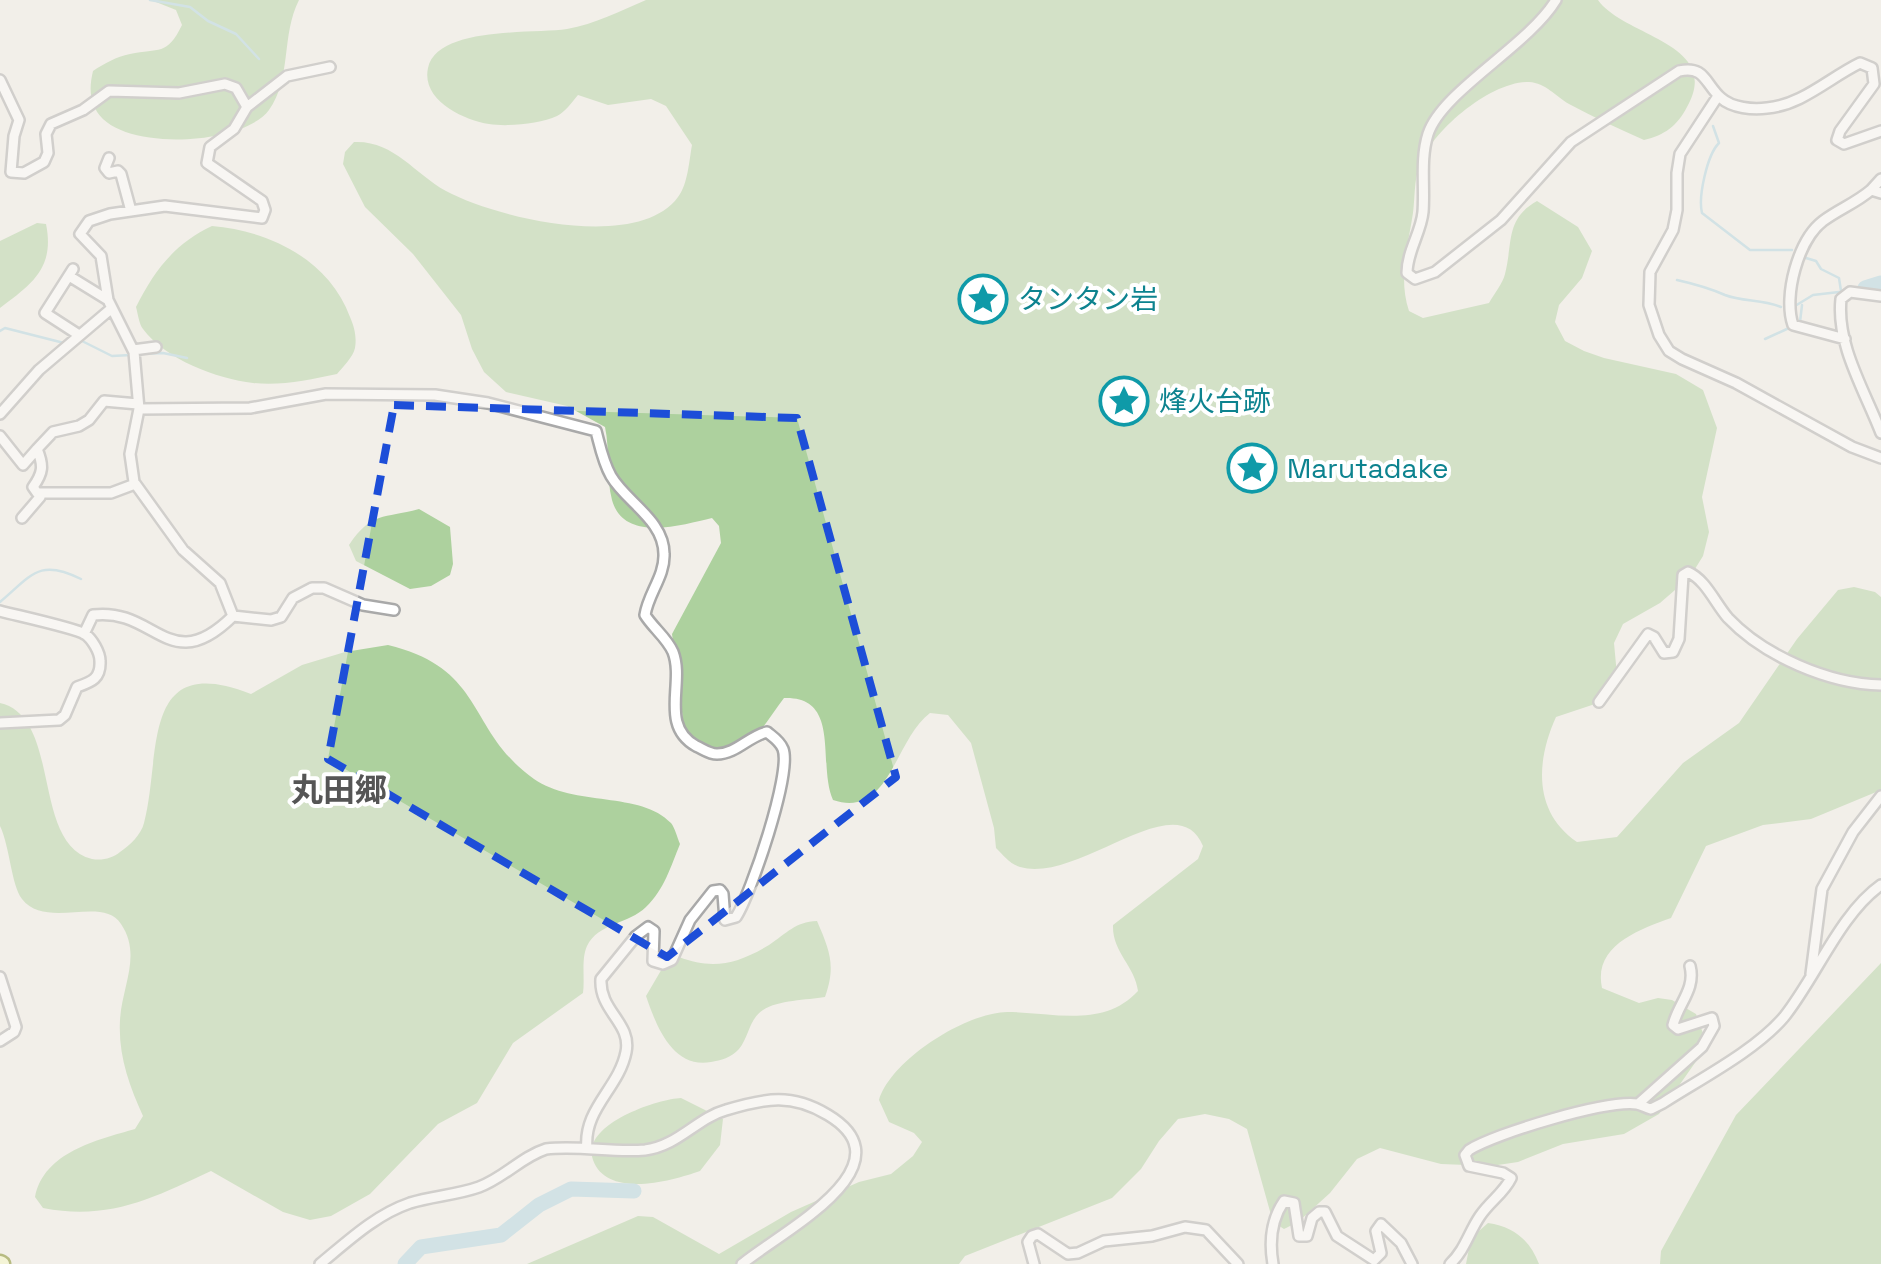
<svg xmlns="http://www.w3.org/2000/svg" width="1881" height="1264" viewBox="0 0 1881 1264" font-family="'Space Grotesk','Noto Sans JP',sans-serif">
	<rect width="100%" height="100%" fill="#f2efe9"/>
	<path fill="#add19e" d="M151 0H299C281 35 292 78 269 110 243 146 115 153 95 108 89 96 90 84 93 71 105 63 116 57 130 54 159 48 167 56 182 25L176 10Z
		M646 0H1598C1624 37 1723 43 1687 107 1677 126 1665 135 1644 140 1619 129 1593 117 1569 104 1555 96 1546 83 1529 82 1491 81 1431 131 1419 167 1414 181 1415 198 1413 213 1408 246 1398 278 1409 311L1423 318 1489 303C1494 294 1503 283 1505 274 1513 243 1505 219 1537 201L1578 227 1592 251 1582 278 1559 305 1555 322 1565 341 1584 351 1604 358 1676 374 1703 390 1717 428 1702 497 1709 532 1703 556 1690 577 1660 603 1623 624 1614 643 1618 686 1604 701 1556 717C1536 761 1533 812 1577 842L1617 837 1683 763 1739 723 1797 639 1838 590 1854 587 1875 592 1881 597V790L1811 819 1763 825 1706 846 1671 918C1638 930 1593 946 1602 988L1639 1003 1658 998 1672 1000 1696 1014 1704 1036 1697 1060 1659 1114 1624 1134 1563 1144 1518 1162 1491 1166 1441 1164 1380 1148 1357 1159 1330 1193 1298 1222 1284 1229 1273 1222 1247 1129 1229 1119 1205 1114 1178 1119 1159 1141 1141 1169 1112 1198 965 1256 959 1264H527L638 1216 653 1217 719 1254 791 1212 859 1182 891 1174 913 1156 922 1142 914 1133 889 1122 879 1100C891 1060 965 1013 1007 1012 1052 1012 1103 1029 1138 991 1135 966 1112 952 1113 925L1198 859 1203 846C1177 782 1079 884 1020 867 1010 864 1003 855 996 848L994 828 971 743 948 715 930 713C894 740 890 819 833 800 817 764 842 696 784 698 757 733 734 785 686 743L672 634 721 543 719 526 712 518C682 525 624 543 612 500 606 477 610 450 605 427L567 406 506 392 484 372 472 349 461 315 413 254 365 207 343 164 345 152 354 142C393 140 414 173 446 191 496 218 638 252 678 197 688 184 689 161 692 145L666 106 651 99 608 105 578 95C572 102 565 112 557 116 540 124 507 127 489 124 463 120 421 100 428 68 437 26 533 34 567 29 595 24 620 11 646 0Z
		M37 223 46 224C55 268 32 284 0 308V241Z
		M212 226C270 231 329 260 350 317 354 326 357 337 355 348 353 357 343 367 337 374 309 380 281 386 253 383 217 379 165 359 143 329 139 324 138 314 136 307 154 271 175 243 212 226Z
		M419 509 450 527 453 564 450 575 431 586 410 589 356 561 349 545C372 511 383 519 419 509Z
		M388 645C487 669 466 731 534 779 574 807 641 791 671 823 675 828 677 837 680 844 671 866 664 890 646 907 629 924 598 923 587 946 581 959 585 979 583 993L513 1043 477 1103 438 1124 370 1194 331 1216 310 1220 283 1212 211 1171C153 1198 109 1221 43 1208L35 1197C44 1152 97 1140 135 1129L143 1116C129 1085 118 1055 120 1020 122 986 142 955 121 924 103 895 46 930 22 899 11 884 10 847 0 826V703C62 717 31 844 92 859 102 861 113 858 120 852 130 845 141 835 144 823 162 755 139 650 251 694L302 665 345 652Z
		M817 921C830 951 836 966 825 997 807 1000 778 1000 763 1010 749 1019 749 1037 739 1049 731 1058 721 1060 711 1062 672 1069 656 1025 646 996L663 967 679 957C713 970 737 964 769 945 787 933 795 922 817 921Z
		M1881 963V1264H1660L1661 1251 1736 1115Z
		M681 1098 723 1119 720 1145 700 1171C672 1181 607 1199 593 1160 580 1125 657 1099 681 1098Z
		M1488 1223C1514 1227 1530 1240 1539 1264H1466L1471 1238Z"/>
	<g fill="none" stroke-linecap="round" stroke-linejoin="round">
		<path stroke="#aad3df" stroke-width="2.5" d="M150 0 190 7 208 21 236 34 259 59
			M1713 126 1719 143C1707 155 1698 197 1702 213L1750 250H1792
			M1806 258 1816 261 1821 269 1839 278 1841 291
			M1677 280C1695 284 1709 288 1725 295 1743 302 1762 299 1781 307
			M1795 306 1813 295 1839 292
			M1800 322 1802 305
			M0 331 5 328 64 343
			M1765 339 1789 328
			M82 341 112 356 131 355
			M139 354 163 353 187 358
			M0 602C32 575 39 558 81 579"/>
		<path stroke="#aad3df" stroke-width="15" d="M1865 288 1881 283
			M405 1264 421 1247 501 1235 539 1205 571 1189 634 1191"/>
		<g stroke="#a9a9a9" stroke-width="14">
			<path id="street" d="M1556 0C1528 46 1442 91 1428 134 1420 159 1425 187 1423 212 1421 233 1407 251 1407 273L1415 279 1435 272 1501 220 1571 142 1679 71C1705 65 1705 84 1721 98 1732 108 1753 110 1767 108 1802 105 1829 78 1860 63L1872 68 1874 84 1840 131 1837 140 1844 144 1881 131
				M0 80 19 120 14 136 11 172 24 173 44 162 48 153 46 134 51 124 83 110 109 91 179 93 225 84 236 88 247 107
				M1718 96 1680 154 1677 173V210L1673 230 1650 272 1649 305 1659 335 1669 351 1682 359 1736 383 1852 447 1881 458
				M109 158 105 168 109 173 118 171 121 174 131 211
				M1881 179 1871 190 1881 193
				M73 269 45 313 79 335
				M69 276 108 300
				M1881 296 1850 292 1841 299C1836 345 1865 391 1881 433
				M1845 339 1793 325C1783 296 1798 240 1823 221 1839 209 1856 203 1871 190
				M133 350 156 347
				M139 409 250 408 326 394 435 395 488 403 596 431C600 446 603 462 611 476 626 502 664 520 664 554 665 576 648 594 645 615 653 628 667 638 673 652 685 683 659 725 696 746 703 749 709 754 717 754 736 754 749 736 767 732 773 737 780 741 783 749 792 773 751 894 736 917L725 920 723 894 720 890 713 891 690 920 672 960 663 964 653 961 654 931 648 927 636 936 601 979C599 1011 632 1023 626 1052 619 1088 583 1109 587 1148
				M0 414 39 370 112 308
				M0 436 23 465 37 449
				M39 493H111L135 484
				M22 518 40 497 33 487C43 473 44 466 37 449L53 432 79 426 89 420 104 401 138 404
				M0 611C15 615 75 628 85 634 92 639 100 652 100 661 101 679 91 682 77 687L65 715 59 720 0 723
				M233 616 220 583 183 550 134 482 130 454 139 409 134 352 108 300 101 256 80 234 89 221 110 214 165 206 262 218 265 210 262 201 207 163 210 147 234 129 247 107 287 76 330 67
				M84 634 93 615C156 607 169 679 233 616L271 620 281 617 293 598 312 588H324L363 605 394 610
				M1599 702 1648 634 1654 637 1664 653 1673 652 1679 639 1683 575 1688 572C1706 580 1715 603 1728 618 1764 656 1829 684 1881 685
				M1811 974 1822 889 1853 832 1881 796
				M0 977 16 1027 14 1032 0 1041
				M1638 1104 1702 1047 1714 1026 1712 1018 1678 1029 1673 1025C1678 1004 1696 989 1690 966
				M320 1264C348 1241 375 1215 410 1203 432 1196 457 1195 479 1187 504 1178 521 1157 546 1149 579 1145 612 1153 645 1150 678 1146 697 1118 726 1110 766 1098 792 1093 828 1115 913 1166 779 1233 742 1264
				M1034 1264 1028 1242 1032 1236 1038 1234 1068 1254 1078 1253 1104 1241 1152 1236 1185 1227 1206 1230 1238 1264
				M1273 1264C1269 1241 1271 1220 1284 1201L1294 1203 1299 1236H1307L1312 1218 1319 1212H1325L1337 1236 1374 1260 1381 1253 1376 1231 1381 1224 1401 1243 1412 1264
				M1450 1264C1465 1250 1469 1232 1480 1216 1490 1201 1504 1193 1511 1178L1503 1173 1469 1166 1465 1155 1469 1150C1496 1133 1606 1100 1637 1104 1642 1105 1646 1108 1651 1109L1663 1103C1700 1079 1755 1051 1784 1017 1816 977 1840 914 1881 885"/>
		</g>
		<g stroke="#707d05" stroke-width="19">
			<path id="secondary" d="M0 1263 2 1264"/>
		</g>
		<use href="#street" stroke="#fff" stroke-width="9"/>
		<use href="#secondary" stroke="#f7fabf" stroke-width="14"/>
	</g>
	<path d="M0 0H1881V1264H0ZM394 405 797 418 896 777 667 957 328 759Z" fill="#f2efe9" fill-opacity=".55" fill-rule="evenodd"/>
	<path fill="none" stroke="#1d4ed8" stroke-width="8" stroke-dasharray="20 12" stroke-linejoin="round" d="M394 405 797 418 896 777 667 957 328 759Z"/>
	<defs>
		<g id="sight-ring" transform="scale(2.5)"><circle r="9.5" fill="#fff" stroke="#0f9aa8" stroke-width="1.5"/><path d="M0-6L1.8-2.2L6-1.7L2.9 1.2L3.7 5.4L0 3.3L-3.7 5.4L-2.9 1.2L-6-1.7L-1.8-2.2Z" fill="#0f9aa8"/></g>
	</defs>
	<g fill-rule="evenodd">
		<use href="#sight-ring" x="983" y="299"/>
		<use href="#sight-ring" x="1124" y="401"/>
		<use href="#sight-ring" x="1252" y="468"/>
	</g>
	<g text-anchor="middle" dominant-baseline="central" stroke-width="8" stroke-linejoin="round" paint-order="stroke">
		<g font-size="28" fill="#0d838f" stroke="#fff" text-anchor="start">
			<text x="1018" y="299">タンタン岩</text>
			<text x="1159" y="401">烽火台跡</text>
			<text x="1287" y="468">Marutadake</text>
		</g>
		<g font-size="32" font-weight="bold" fill="#555" stroke="#fff">
			<text x="339" y="790">丸田郷</text>
		</g>
	</g>
</svg>
